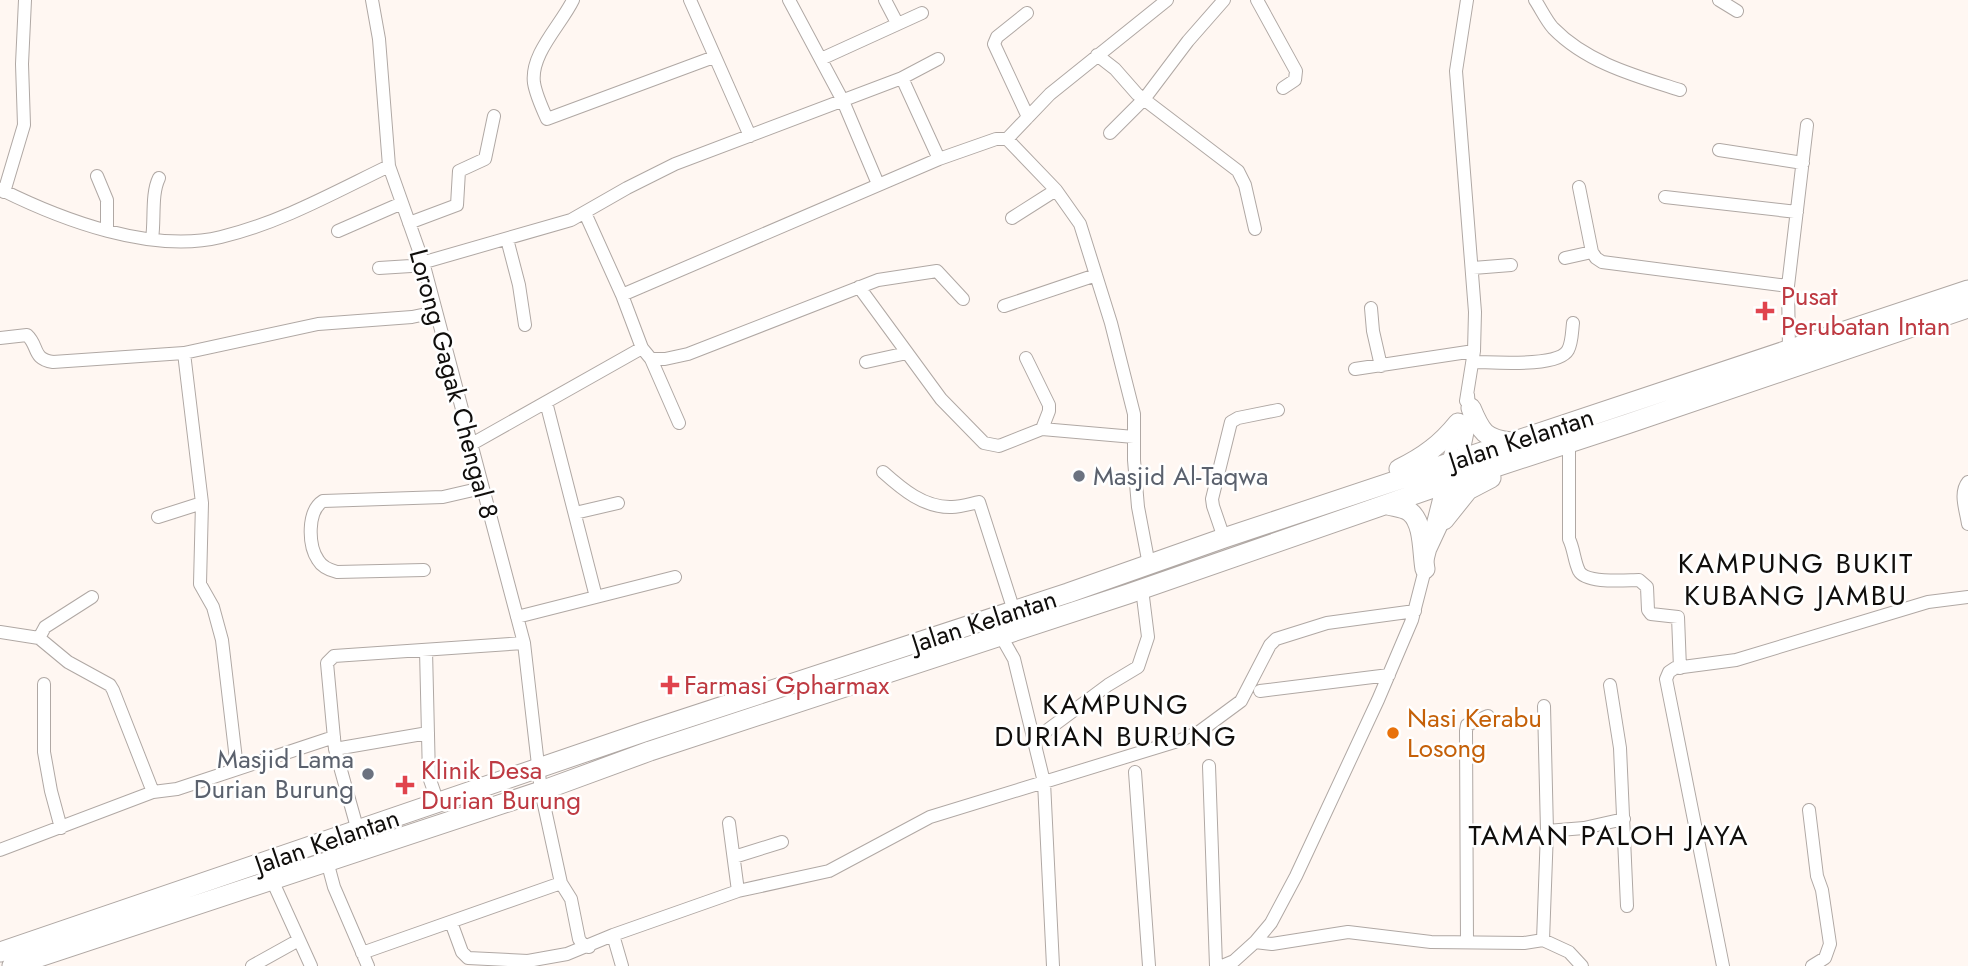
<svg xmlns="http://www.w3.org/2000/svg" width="1968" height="966" viewBox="0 0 1968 966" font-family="Jost,sans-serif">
	<rect width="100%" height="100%" fill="#fff7f2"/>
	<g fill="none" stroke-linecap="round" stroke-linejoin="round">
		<g stroke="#b0a8a4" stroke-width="14">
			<path id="minor" d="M372 0 379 39 389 166 423 262 524 643 541 791 561 883 571 899 579 939 583 945 589 947
				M573 0C561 25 530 54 534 83 536 95 542 108 547 119L714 57
				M690 0 750 136
				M789 0 843 101 878 184
				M885 0 897 23
				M1257 0 1296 71 1295 80 1283 88
				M1535 0C1541 9 1546 20 1553 28 1587 63 1636 76 1680 90
				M1719 0 1737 11
				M1027 13 997 37 994 44 1028 117
				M1097 55 1115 69 1137 94 1238 171 1245 185 1255 229
				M821 59 922 13
				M902 78 939 159
				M1110 133 1145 98 1188 41 1224 0
				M1007 139 1056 190 1080 224 1111 323 1134 414V460L1138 507 1149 565
				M1719 150 1803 163
				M97 176 107 200V230
				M1579 187 1592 252 1596 258 1602 262 1788 286
				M0 189C62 220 152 254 221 237 280 223 335 192 389 166
				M4 192 24 125 22 64 25 0
				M1665 197 1797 212
				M585 213 622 295 642 348 651 359H665L688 354 878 280 937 271 963 299
				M1012 218 1056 190
				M409 223 457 205 459 171 485 159 494 116
				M338 231 402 203
				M152 239C155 220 151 194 159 178
				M507 239 519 285 525 325
				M1565 258 1592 252
				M379 268 411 266 571 220 627 188 675 164 902 78 938 59
				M1473 268 1511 265
				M859 287 941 399 984 443 999 446 1042 429 1134 437
				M622 295 939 159 996 139H1007L1050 94 1167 0
				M1004 306 1096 275
				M1371 308 1373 331 1381 366
				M0 338 27 335C39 346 32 359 53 362L184 353
				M1789 350 1788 286 1807 125
				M1026 358 1049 405V411L1042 429
				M651 359 679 423
				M866 362 907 353
				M1473 362C1492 362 1558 368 1568 350 1572 343 1572 331 1573 323
				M1355 369 1474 351
				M1466 401 1474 351 1475 312 1456 71 1467 0
				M546 402 596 597
				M1569 443V539C1574 549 1574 561 1579 571 1586 584 1626 580 1639 580L1647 587 1648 610 1651 614 1678 617 1680 668
				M470 445 642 348
				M883 472C902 489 924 508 952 507 960 507 970 504 979 502L1014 611
				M1968 482C1959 493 1966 510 1968 524
				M202 503 200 584 213 607 222 640 237 768
				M575 513 618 503
				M158 517 202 503 184 353 318 324 412 317 436 312
				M1224 538 1213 506 1212 499 1231 422 1238 418 1278 410
				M1430 547V535L1457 428
				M424 570 337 572C329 570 322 567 318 560 308 545 307 511 323 501L443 497 482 488
				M92 597 45 627 39 638 68 662 110 685 113 690 153 792
				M517 617 675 577
				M0 632 39 638
				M1001 636 1014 659 1044 782 1053 966
				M426 650 429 777 438 803
				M44 684V752L51 791 61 828
				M1610 685 1620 748 1627 906
				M1260 691 1389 675
				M1034 740 1108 685 1138 667 1148 637 1142 589
				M335 749 428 733
				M1209 766 1216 966
				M1135 772 1149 966
				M1809 810 1817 876 1822 890 1830 944 1825 958 1812 966
				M729 823 738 891
				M358 831 335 749 327 663 334 656 524 643
				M1547 831 1584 828 1624 819
				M0 850 153 792 177 789 334 737
				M734 857 782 842
				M327 861 334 887 368 966
				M272 880 311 966
				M451 922 462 952 468 958 528 961 567 954 613 935 738 891 829 871 930 817 1181 740 1199 732 1241 701 1270 645 1276 639 1327 623 1415 611
				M613 935 622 966
				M1543 940 1547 831 1544 706
				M1255 942 1272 944 1348 932 1431 942 1524 943 1543 940 1569 952 1582 966
				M1467 942 1466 731 1467 725 1488 716
				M362 953 561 883
				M252 966 297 941
				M1222 966 1234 961 1255 942 1271 923 1296 876 1378 700 1412 620 1430 550 1444 520 1462 459 1470 420 1468 395
				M1723 966 1666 679 1669 672 1675 668 1736 660 1928 602 1968 597"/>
		</g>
		<g stroke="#b0a8a4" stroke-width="21">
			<path id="highway" d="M1471 408C1481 432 1485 439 1511 442
				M1399 469C1424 457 1441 444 1458 423
				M1388 505C1395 507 1405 508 1410 512 1424 523 1422 553 1425 569
				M1444 520 1468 490 1491 478
				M0 952 644 732 1068 593 1224 538 1968 290
				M12 966 541 791 650 751 1128 594 1456 480 1627 424 1968 308"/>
		</g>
		<use href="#minor" stroke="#fff" stroke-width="12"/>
		<use href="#highway" stroke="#fff" stroke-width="19"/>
	</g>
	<g fill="#e0444e" stroke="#fff" stroke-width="2.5">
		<path d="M1761.5 300.5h7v7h7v7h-7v7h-7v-7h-7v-7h7z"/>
		<path d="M666.5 674.5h7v7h7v7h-7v7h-7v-7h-7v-7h7z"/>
		<path d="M401.5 774.5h7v7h7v7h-7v7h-7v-7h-7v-7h7z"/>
	</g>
	<g fill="#6b7280" stroke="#fff" stroke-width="2.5">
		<circle cx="1079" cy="476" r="7"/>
		<circle cx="368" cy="774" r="7"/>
	</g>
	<circle fill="#e8710a" stroke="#fff" stroke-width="2.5" cx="1393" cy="733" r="7"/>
	<g text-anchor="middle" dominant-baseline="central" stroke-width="5" stroke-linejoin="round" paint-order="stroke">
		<g font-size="26" fill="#be3a42" stroke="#fff" text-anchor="start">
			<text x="1781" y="296">Pusat<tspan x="1781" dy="30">Perubatan Intan</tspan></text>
			<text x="684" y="685">Farmasi Gpharmax</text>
			<text x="421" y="770">Klinik Desa<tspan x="421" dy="30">Durian Burung</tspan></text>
		</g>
		<g font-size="26" fill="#100e0c" stroke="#fff">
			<text transform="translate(454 384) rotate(75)">Lorong Gagak Chengal 8</text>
			<text transform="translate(1521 439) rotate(-18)">Jalan Kelantan</text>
			<text transform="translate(984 621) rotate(-18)">Jalan Kelantan</text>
			<text transform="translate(327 841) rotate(-19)">Jalan Kelantan</text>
		</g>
		<g font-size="26" fill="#5b616d" stroke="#fff" text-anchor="start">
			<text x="1093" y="476">Masjid Al-Taqwa</text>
			<text x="354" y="759" text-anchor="end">Masjid Lama<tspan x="354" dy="30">Durian Burung</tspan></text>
		</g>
		<g font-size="26" fill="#c56008" stroke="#fff" text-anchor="start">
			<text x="1407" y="718">Nasi Kerabu<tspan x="1407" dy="30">Losong</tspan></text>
		</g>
		<g font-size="28" letter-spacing="2" fill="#100e0c" stroke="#fff">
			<text x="1796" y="563">KAMPUNG BUKIT<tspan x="1796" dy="32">KUBANG JAMBU</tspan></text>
			<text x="1116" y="704">KAMPUNG<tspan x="1116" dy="32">DURIAN BURUNG</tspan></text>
			<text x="1609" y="835">TAMAN PALOH JAYA</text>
		</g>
	</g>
</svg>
